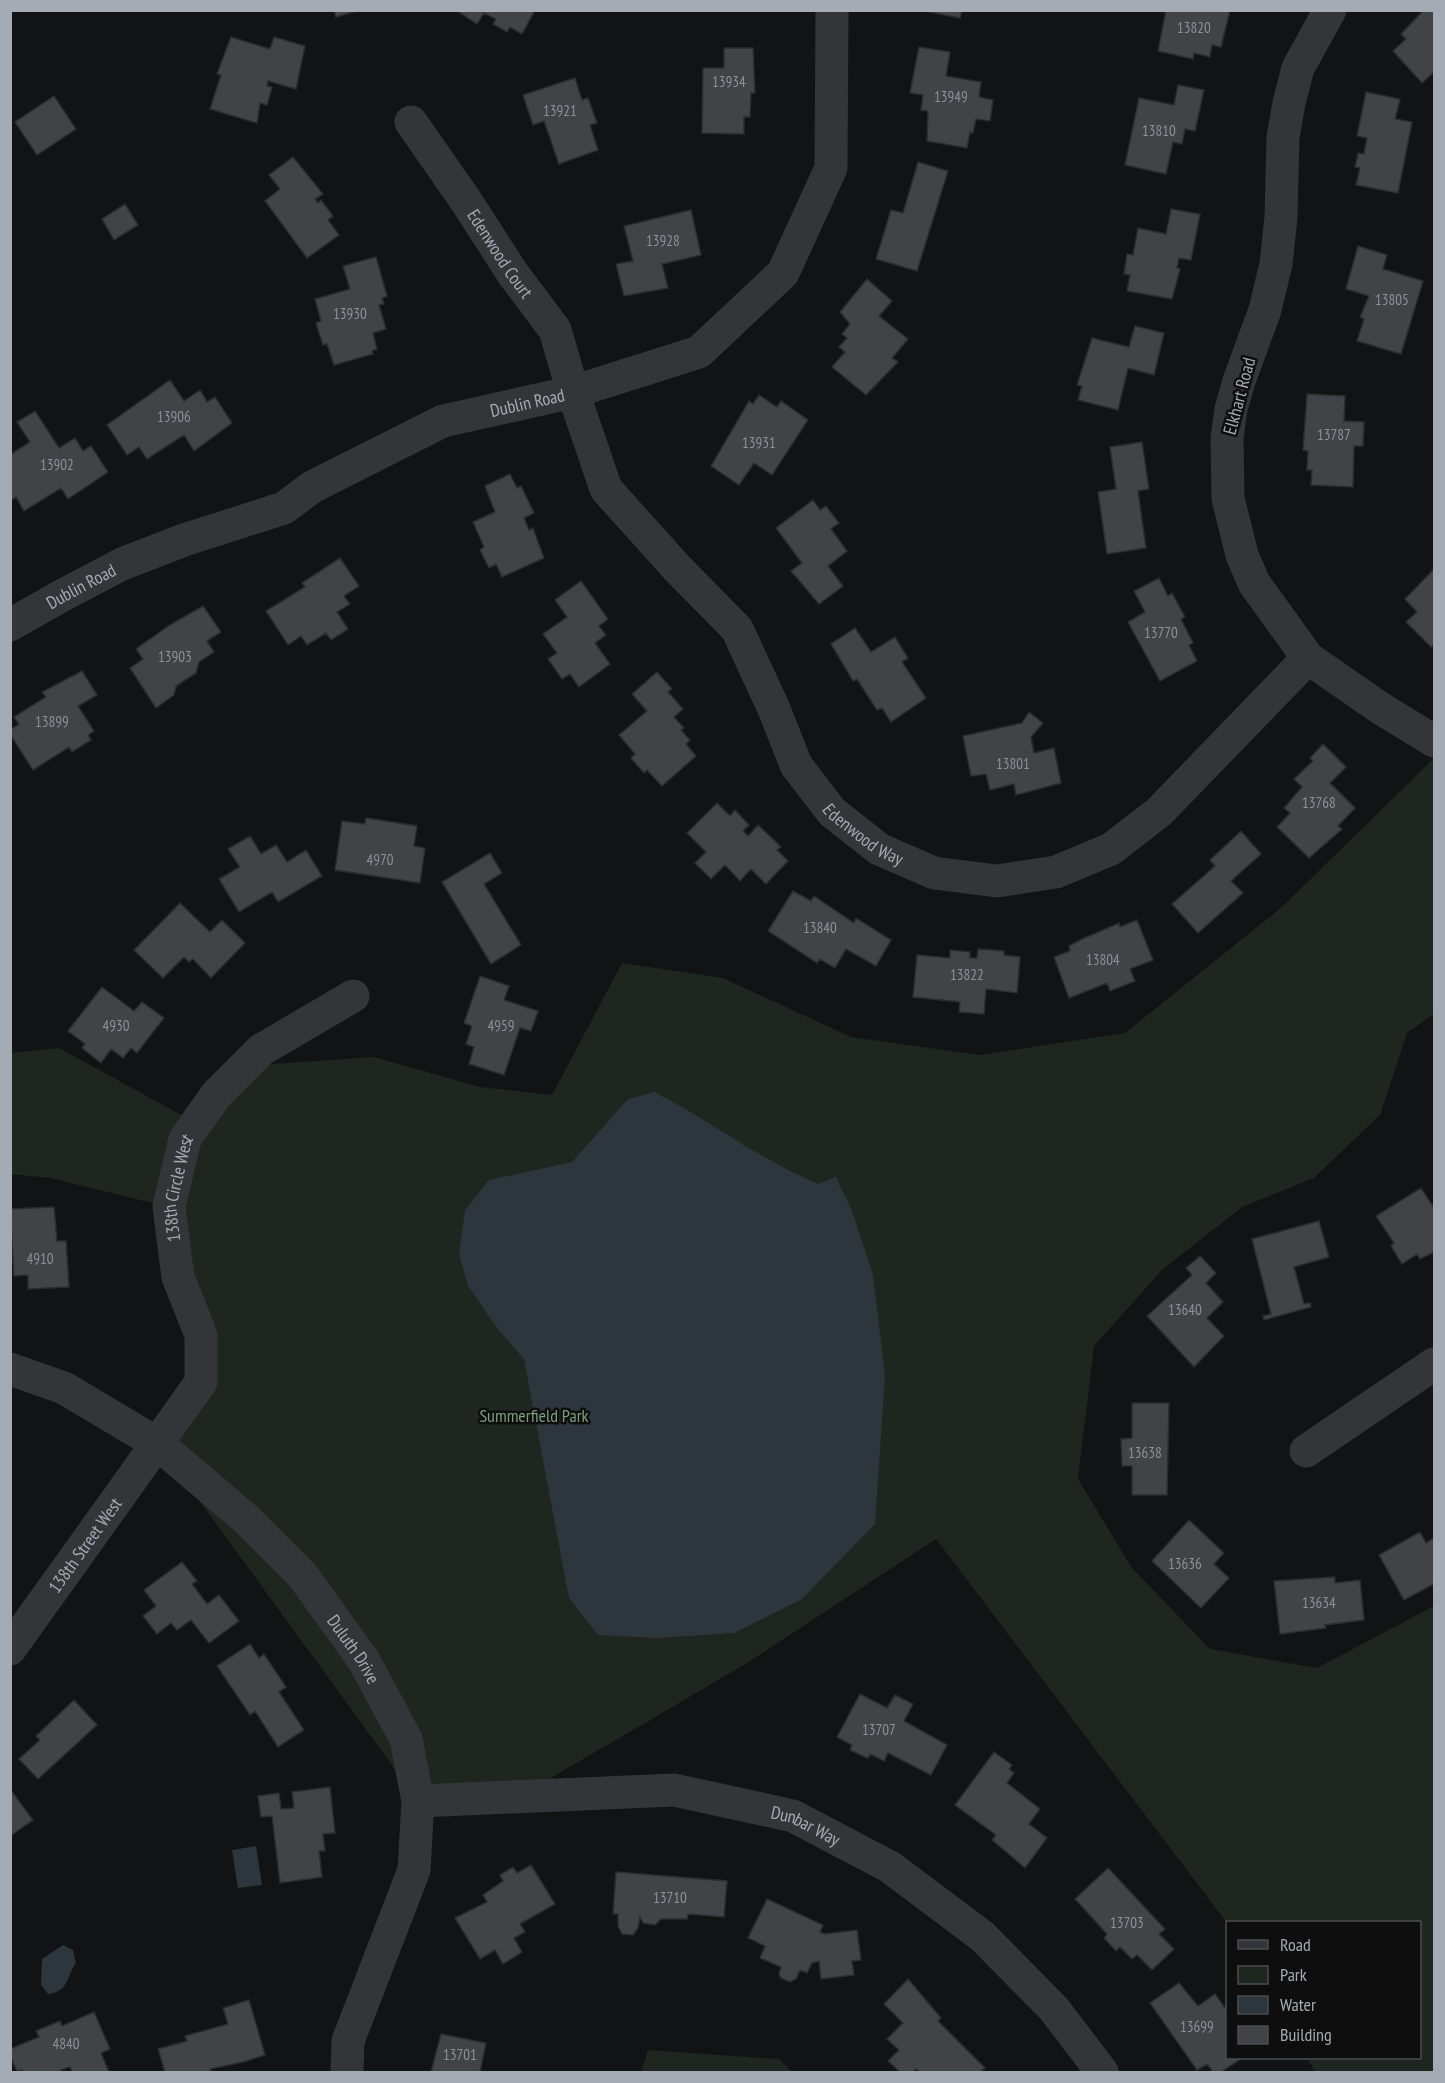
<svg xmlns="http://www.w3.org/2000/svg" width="1445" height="2083" viewBox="0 0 1445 2083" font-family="'PT Sans Narrow',sans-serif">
	<rect width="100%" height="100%" fill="#121314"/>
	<path fill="#1f261f" d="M1434 758V1014L1407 1033 1380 1115 1314 1178 1242 1207 1162 1270 1094 1346 1078 1479 1132 1568 1210 1649 1317 1668 1434 1606V2072H1315L1307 2058H1420V1922L1227 1923 936 1539 744 1665 520 1796 418 1801 158 1444 201 1382 169 1207 50 1178 11 1174V1053L59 1048 196 1123 245 1066 374 1057 480 1087 552 1095 622 963 723 978 851 1037 980 1055 1125 1033 1282 907Z
		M648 2050 779 2059 792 2072H641Z"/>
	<path fill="#2d363c" d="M655 1092C710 1121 761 1160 818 1184L836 1177 852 1211 873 1275 885 1376 875 1524 802 1599 734 1633 657 1638 598 1635 569 1598 524 1359 497 1328 468 1286 459 1254 465 1210 489 1180 572 1162 628 1099Z
		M256 1846 262 1885 238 1888 232 1850Z
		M63 1945 73 1950 76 1963C66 1977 69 1992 48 1994L41 1985 42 1959Z"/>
	<path fill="#424347" stroke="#2d2d30" stroke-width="1.5" d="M334 10H360L336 17Z
		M456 10H535L522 34 510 27 507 32 493 24 496 19 484 13 477 24Z
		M920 10H962L960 18Z
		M1166 10H1230L1221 47 1212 45 1210 57 1194 53 1193 59 1158 51Z
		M1424 10H1434V72L1422 83 1393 51 1406 39 1401 34Z
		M231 37 270 49 274 37 305 46 296 89 268 81 267 86 272 87 267 105 260 103 257 123 210 109 221 75 217 74Z
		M919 47 950 52 946 76 981 82 979 97 993 100 990 121 976 119 973 133 970 132 967 148 927 141 928 111 921 110 923 95 910 93Z
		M724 48H753L755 93H751L750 117H744V134L702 133 703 68H724Z
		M575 78 582 100 588 98 597 123 590 125 598 150 559 164 544 121 533 125 523 95Z
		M1178 85 1204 90 1195 131 1185 129 1182 144 1173 142 1166 174 1125 165 1139 98 1174 105Z
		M1366 92 1400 99 1395 119 1412 122 1398 193 1356 185 1360 168 1355 167 1358 153 1364 154 1367 138 1357 136Z
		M54 96 76 129 37 155 15 122Z
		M293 157 323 194 315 199 318 203 321 200 333 216 328 220 339 235 307 258 265 201 280 189 269 175Z
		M918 162 948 171 917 271 876 259 891 210 903 213Z
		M125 204 138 225 114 240 102 219Z
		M1171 209 1200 214 1191 260 1179 258 1177 268 1180 269 1172 299 1127 291 1130 275 1124 274 1127 254 1133 255 1138 228 1166 234Z
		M691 210 701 255 662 264 668 288 624 296 616 264 633 261 624 226Z
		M1358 246 1387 255 1383 269 1423 281 1401 354 1357 341 1364 319 1360 317 1369 296 1346 289Z
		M376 257 387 296 382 298 384 304 379 305 386 329 373 333 377 349 372 351 373 354 334 365 327 344 323 345 316 323 321 321 315 299 350 289 343 266Z
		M867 279 892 301 879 316 908 339 892 358 898 362 866 395 832 367 845 352 839 347 847 338 842 334 850 324 840 312Z
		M1135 326 1164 333 1154 375 1128 368 1118 410 1078 400 1082 386 1077 385 1092 338 1129 347Z
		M170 380 184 401 200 390 207 402 215 397 232 423 194 451 184 435 147 459 139 447 127 455 107 425Z
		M1307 394 1345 396 1344 421 1364 422 1363 446H1354L1353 487 1311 485 1312 470H1307L1308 451 1303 450Z
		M759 395 777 407 781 401 808 420 772 475 754 463 739 485 711 466 749 401 753 404Z
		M35 411 59 448 75 438 83 451 91 446 108 472 68 499 61 488 24 511 16 497 10 501V455L30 442 17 422Z
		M1142 442 1149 489 1138 491 1146 548 1107 554 1098 492 1116 489 1110 447Z
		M510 474 517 488 521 486 534 513 524 518 529 530 533 528 544 558 502 577 496 564 489 568 480 550 484 547 473 522 495 512 485 486Z
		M813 500 820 510 826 506 839 523 831 529 847 551 828 566 843 586 819 604 791 571 802 563 776 528Z
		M340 558 359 586 344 596 350 604 337 612 348 629 331 640 326 633 307 645 301 636 288 645 266 611 305 587 302 583Z
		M1434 569V644L1431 647 1406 622 1417 612 1405 599Z
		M1159 578 1168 596 1172 593 1185 617 1181 619 1193 643 1189 645 1197 661 1160 681 1128 622 1145 612 1134 591Z
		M581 581 608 619 599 626 606 635 595 643 610 664 579 687 570 674 562 679 548 659 557 653 543 634 567 617 555 600Z
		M203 606 221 632 207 641 214 652 199 662 196 673 176 686 174 695 156 708 130 668 143 659 136 649 170 625Z
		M855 628 871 652 895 637 908 658 902 662 926 698 891 722 882 708 877 710 857 679 853 681 831 644Z
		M82 671 97 695 78 706 94 731 88 735 91 740 72 752 69 747 33 770 10 734V730L19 724 14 717 46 697 42 692Z
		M657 672 672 689 668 692 683 709 674 717 684 728 681 730 690 740 686 744 696 756 662 786 647 770 644 773 631 758 635 754 619 735 647 711 632 694Z
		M1029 712 1043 723 1031 737 1034 753 1054 748 1061 783 1016 795 1014 784 990 790 986 774 971 776 963 736 1022 723Z
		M1323 744 1346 767 1330 783 1355 808 1338 826 1342 829 1309 858 1277 827 1290 813 1284 808 1302 787 1294 779 1313 761 1310 758Z
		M717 803 730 816 735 810 749 825 743 831 748 836 758 825 781 847 777 850 788 861 766 884 751 869 740 881 725 865 711 879 695 863 706 852 687 833Z
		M366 818 417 826 414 846 425 848 420 883 335 870 342 821 365 824Z
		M1241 831 1261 854 1231 881 1243 893 1198 933 1172 904 1215 866 1210 860Z
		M250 836 261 854 276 845 287 862 306 850 322 876 278 902 272 892 239 912 219 879 240 867 228 849Z
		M490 853 502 873 484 884 521 945 491 964 442 882Z
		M793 891 811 901 814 896 854 923 856 918 891 940 876 966 846 949 835 968 820 959 817 963 768 931Z
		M180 903 210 932 222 920 245 943 211 978 193 959 189 962 184 957 163 978 134 950Z
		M1137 920 1153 960 1130 969 1135 981 1110 991 1107 983 1069 998 1054 957 1070 951 1069 946 1080 940 1119 923 1120 927Z
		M978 949 1004 951V955L1020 957 1017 993 986 989 984 1014 959 1012 960 1002 913 997 917 955 950 958V950L970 952V958H977Z
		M480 976 509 986 504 1000 538 1011 531 1031 520 1028 504 1075 469 1064 474 1047 466 1044 472 1026 464 1023Z
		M102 987 134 1011 142 1002 164 1018 137 1053 131 1048 123 1058 111 1049 101 1063 82 1048 85 1044 68 1031Z
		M1421 1188 1434 1208V1252L1420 1259 1417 1254 1402 1264 1391 1246 1394 1243 1376 1216Z
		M54 1207 57 1241H66L69 1287 28 1289V1275L14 1276 10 1209Z
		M1319 1221 1329 1257 1294 1267 1304 1304 1310 1303 1311 1307 1264 1320 1263 1316 1271 1314 1252 1239Z
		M1200 1256 1216 1273 1206 1283 1223 1302 1207 1318 1224 1336 1194 1367 1147 1316 1192 1275 1186 1268Z
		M1132 1403H1169L1167 1495H1132V1466H1122L1121 1439 1132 1438Z
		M1189 1520 1224 1553 1214 1564 1229 1578 1201 1608 1152 1561Z
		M1420 1532 1426 1543 1434 1538V1584L1404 1600 1379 1555Z
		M182 1562 197 1581 192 1584 207 1604 219 1595 239 1621 209 1643 191 1620 177 1630 171 1623 157 1634 143 1616 156 1606 144 1590Z
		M1335 1577V1583L1360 1580 1364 1620 1325 1625 1326 1628 1280 1634 1274 1581Z
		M250 1644 259 1658 264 1654 286 1687 279 1692 304 1730 278 1747 255 1711 250 1715 217 1666Z
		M860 1694 887 1708 895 1695 913 1704 904 1721 947 1745 931 1775 888 1753 884 1761 870 1754 868 1758 865 1757 850 1750 852 1745 837 1737Z
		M74 1700 97 1725 38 1779 19 1759 40 1740 36 1736Z
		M994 1752 1012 1765 1009 1769 1014 1773 1007 1783 1040 1809 1029 1824 1047 1838 1025 1868 992 1840 996 1835 955 1805Z
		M330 1787 335 1833 323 1834 325 1851H319L322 1877 280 1883 272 1816 261 1817 258 1796 279 1793 281 1809 294 1808 292 1792Z
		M10 1789 33 1820 10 1836Z
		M531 1865 555 1904 520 1924 525 1932 514 1938 522 1952 503 1964 495 1950 480 1959 455 1918 487 1902 483 1895 503 1881 500 1875 513 1867 517 1873Z
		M1108 1868 1165 1929 1159 1934 1174 1949 1152 1970 1137 1955 1132 1959 1120 1947 1116 1951 1104 1938 1107 1934 1075 1899Z
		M616 1872 727 1881 724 1917 688 1914 687 1919H661L655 1925 643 1923 640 1917 638 1928 633 1935 622 1934 618 1926V1914H613Z
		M767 1899 823 1925 820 1932 825 1934 857 1930 861 1960 852 1961 854 1975 821 1979 819 1961 812 1963 807 1973 800 1970 796 1979 790 1982 781 1978 779 1974 781 1967 760 1958 765 1946 748 1938Z
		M908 1979 941 2018 938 2021 985 2068 980 2072H920L916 2069 913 2072H900L888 2061 899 2050 887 2039 903 2023 884 2004Z
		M1179 1983 1198 2006 1215 1994 1228 2012V2058H1242L1221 2072H1213L1207 2064 1197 2070 1150 2003Z
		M249 2000 265 2055 243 2062 210 2069 211 2072H165L158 2049 187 2041 185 2036 228 2024 223 2008Z
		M94 2012 110 2049 101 2053 109 2072H72L70 2067 61 2070 62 2072H23L22 2070 17 2071 10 2056V2049L39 2037 36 2031 60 2021 62 2026Z
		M441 2034 486 2043 480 2072H431Z"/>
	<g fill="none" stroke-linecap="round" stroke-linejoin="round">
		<g stroke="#343539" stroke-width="33">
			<path d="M1330 10 1298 68 1289 103 1283 137 1281 217 1276 264 1265 310 1239 381 1231 409 1227 438 1228 498 1242 555 1254 583 1308 658 1380 708 1434 741"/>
			<path id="s1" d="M411 122 466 201 513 274 555 330 573 392 606 489 677 568 737 629 774 709 796 765 832 812 879 849 934 873 997 881 1056 872 1111 849 1159 812 1308 658"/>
			<path id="s2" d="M10 625 63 595 122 564 184 540 284 508 312 487 443 421 573 392 699 352 783 273 831 168 832 10"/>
			<path id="s3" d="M10 1369 64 1388 158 1444 245 1518 303 1576 364 1661 406 1739 418 1801 414 1870 348 2041 347 2072"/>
			<path d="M1306 1451 1434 1364"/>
			<path id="s4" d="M10 1649 201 1382V1335L178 1277 169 1207 185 1139 216 1095 261 1050 353 996"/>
			<path id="s5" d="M418 1801 674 1790 793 1816 890 1867 982 1936 1054 2009 1102 2072"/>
		</g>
	</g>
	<g text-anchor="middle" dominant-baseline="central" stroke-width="5" stroke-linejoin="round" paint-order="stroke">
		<g font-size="15" fill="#8c9199">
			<text x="1194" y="27">13820</text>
			<text x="729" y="81">13934</text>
			<text x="951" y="96">13949</text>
			<text x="560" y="110">13921</text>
			<text x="1159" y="130">13810</text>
			<text x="663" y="240">13928</text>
			<text x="1392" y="299">13805</text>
			<text x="350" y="313">13930</text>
			<text x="174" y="416">13906</text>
			<text x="1334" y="434">13787</text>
			<text x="759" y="442">13931</text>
			<text x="57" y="464">13902</text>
			<text x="1161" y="632">13770</text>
			<text x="175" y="656">13903</text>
			<text x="52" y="721">13899</text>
			<text x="1013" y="763">13801</text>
			<text x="1319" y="802">13768</text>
			<text x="380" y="859">4970</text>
			<text x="820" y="927">13840</text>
			<text x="1103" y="959">13804</text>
			<text x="967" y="974">13822</text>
			<text x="116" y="1025">4930</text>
			<text x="501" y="1025">4959</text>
			<text x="40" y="1258">4910</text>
			<text x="1185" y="1309">13640</text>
			<text x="1145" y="1452">13638</text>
			<text x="1185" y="1563">13636</text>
			<text x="1319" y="1602">13634</text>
			<text x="879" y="1729">13707</text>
			<text x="670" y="1897">13710</text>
			<text x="1127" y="1922">13703</text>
			<text x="1197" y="2026">13699</text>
			<text x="66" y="2043">4840</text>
			<text x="460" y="2054">13701</text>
		</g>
		<g font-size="18" fill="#a5abb4" stroke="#0e0e0f">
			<text stroke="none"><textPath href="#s1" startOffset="159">Edenwood Court</textPath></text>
			<text transform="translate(1239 396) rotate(-75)">Elkhart Road</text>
			<text stroke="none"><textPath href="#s2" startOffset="567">Dublin Road</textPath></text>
			<text stroke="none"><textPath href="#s2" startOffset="81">Dublin Road</textPath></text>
			<text stroke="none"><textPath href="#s1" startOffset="858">Edenwood Way</textPath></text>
			<text stroke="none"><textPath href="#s4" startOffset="528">138th Circle West</textPath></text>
			<text stroke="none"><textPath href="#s4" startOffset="128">138th Street West</textPath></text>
			<text stroke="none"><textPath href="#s3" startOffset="452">Duluth Drive</textPath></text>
			<text stroke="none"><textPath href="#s5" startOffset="393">Dunbar Way</textPath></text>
		</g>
		<g font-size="18" fill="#7d9e7d" stroke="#0e0e0f">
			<text x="534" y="1415">Summerfield Park</text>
		</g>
	</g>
	<rect width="1445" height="2083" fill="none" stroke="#a5abb4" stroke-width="24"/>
	<rect x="1226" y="1921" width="195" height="138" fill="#0e0e0f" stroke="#4a4d51" stroke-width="1.5"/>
	<rect x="1238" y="1940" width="30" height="9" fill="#343539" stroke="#4a4d51" stroke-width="1.5"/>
	<text x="1280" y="1951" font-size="18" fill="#a5abb4">Road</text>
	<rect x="1238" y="1966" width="30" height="18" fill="#1f261f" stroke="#4a4d51" stroke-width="1.5"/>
	<text x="1280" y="1981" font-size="18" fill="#a5abb4">Park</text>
	<rect x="1238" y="1996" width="30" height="18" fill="#2d363c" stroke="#4a4d51" stroke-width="1.5"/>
	<text x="1280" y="2011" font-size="18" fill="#a5abb4">Water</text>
	<rect x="1238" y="2026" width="30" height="18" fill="#424347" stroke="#4a4d51" stroke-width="1.5"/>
	<text x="1280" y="2041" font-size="18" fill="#a5abb4">Building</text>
</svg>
